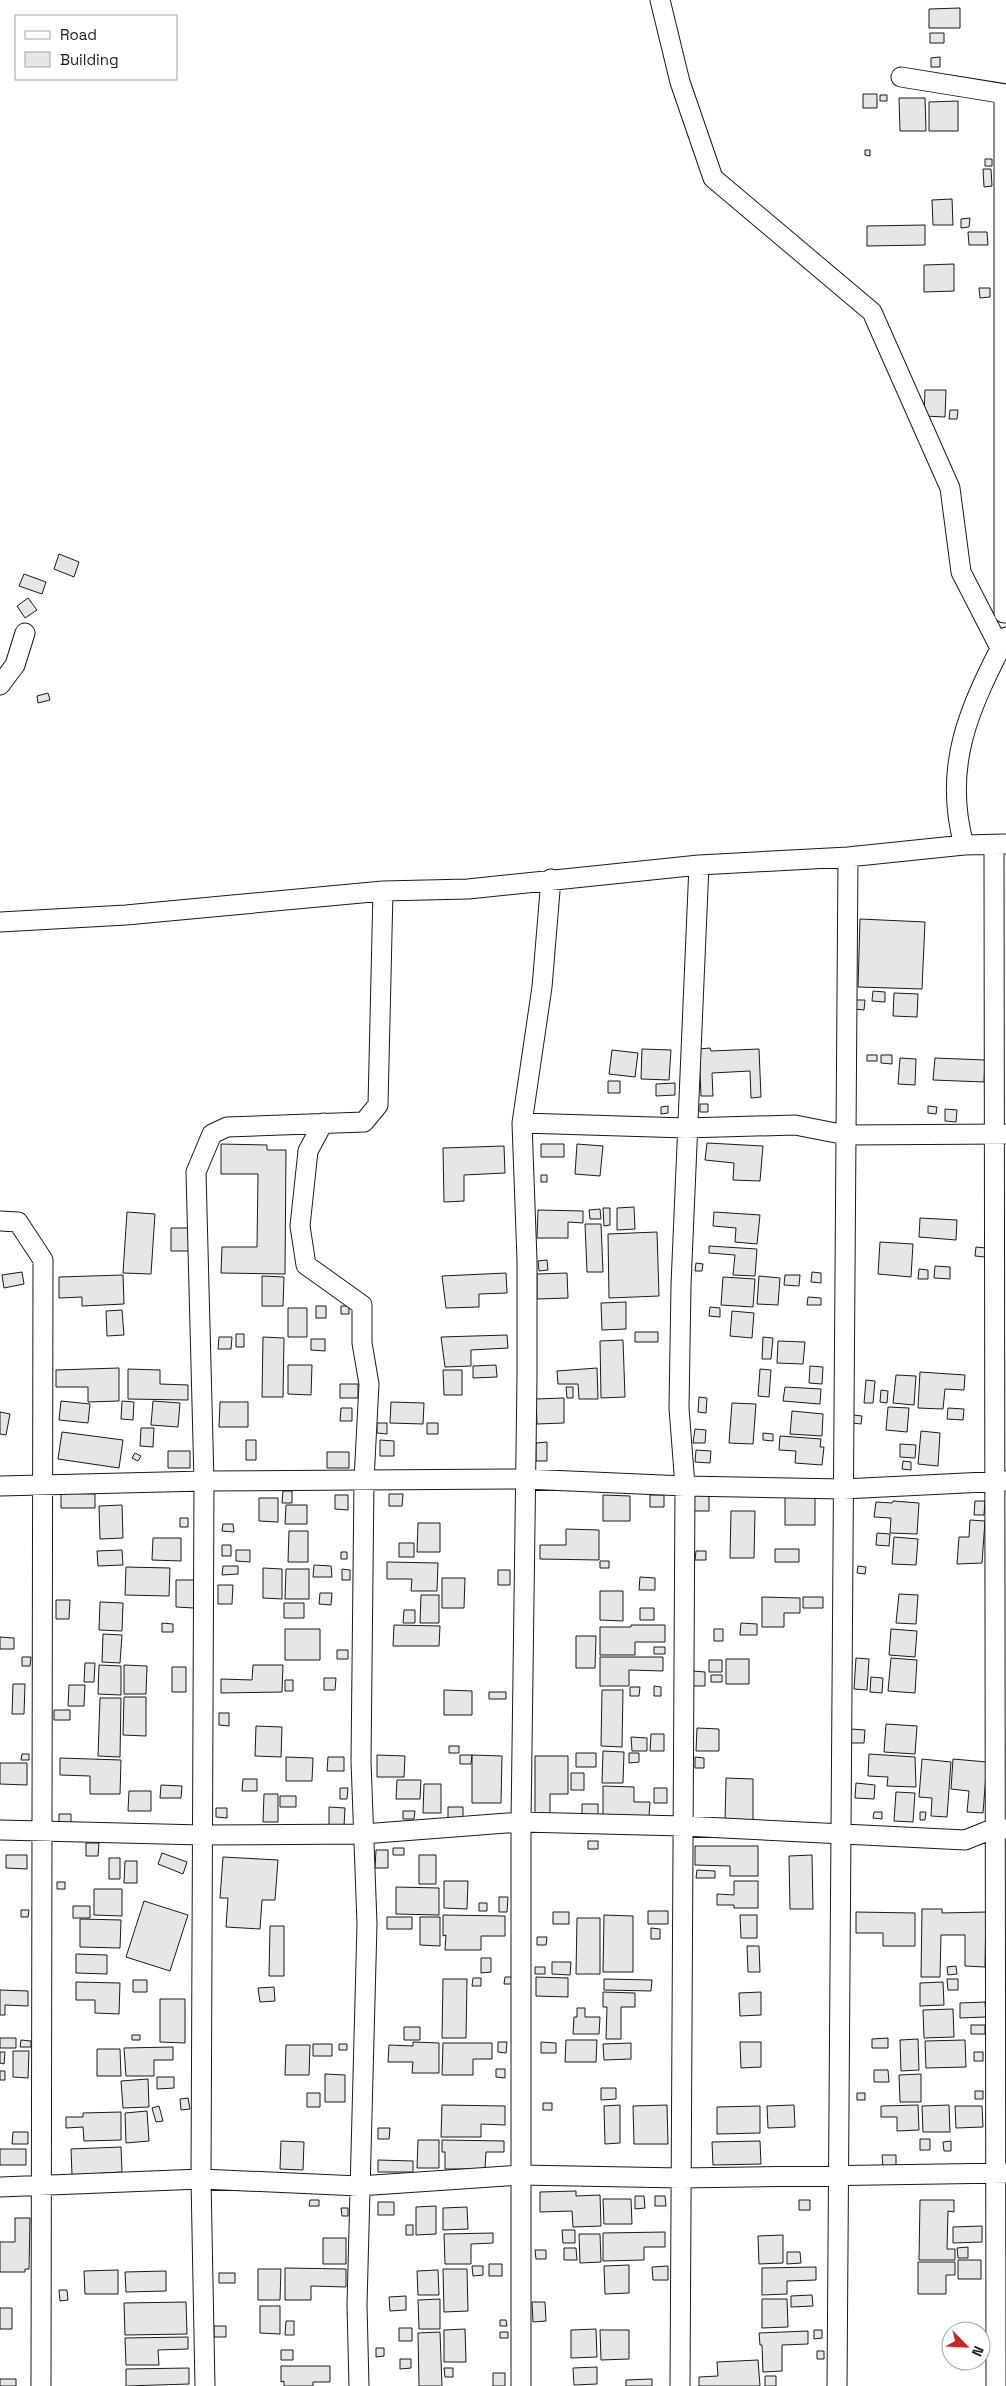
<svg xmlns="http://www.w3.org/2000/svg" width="1006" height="2386" viewBox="0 0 1006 2386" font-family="'Space Grotesk',sans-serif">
	<rect width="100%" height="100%" fill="#fff"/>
	<path fill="#e6e6e6" stroke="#1a1a1a" d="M960 8V28H929V9Z
		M930 33H944V43H930Z
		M940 57V67H931V58Z
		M863 94H877V108H863Z
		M880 95H887V101H880Z
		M899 98H925L926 131H900Z
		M958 101V131H929V102Z
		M865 150H870V156L865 155Z
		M985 159H992V166H985Z
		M983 169H991L992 186 984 187Z
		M952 199 953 225H933L932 200Z
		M970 218 969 227 961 228V219Z
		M925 225V245L867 246V226Z
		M968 232H987L988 245H969Z
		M954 264V291L924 292V265Z
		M979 288H990V297L980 298Z
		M925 390H946L945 417 924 416Z
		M950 410H958L957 419H949Z
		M59 554 79 562 74 577 54 569Z
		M24 574 46 582 42 594 19 586Z
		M28 598 37 610 25 618 17 606Z
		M48 693 50 700 38 703 37 696Z
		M860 919 925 922 922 989 858 987Z
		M873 991 885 992V1002L872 1001Z
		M894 993 918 994 917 1017 893 1016Z
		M855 1000H865L864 1010 854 1009Z
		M710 1048 711 1051 759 1049 761 1097 751 1098 750 1071 712 1073 713 1096H701L699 1049Z
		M642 1049 671 1050 669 1080 641 1079Z
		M612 1050 638 1053 635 1077 609 1074Z
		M867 1055H877V1061H867Z
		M881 1055H892V1064L881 1063Z
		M900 1058 916 1059 915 1085 898 1084Z
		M935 1058 985 1060 984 1082 933 1080Z
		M608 1081H620V1093H608Z
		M675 1083V1095L656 1096V1084Z
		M700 1104H708V1112H700Z
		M668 1106V1113L661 1114V1107Z
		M928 1106 937 1107 936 1114 928 1113Z
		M945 1109 957 1110 956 1122 945 1121Z
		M707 1143 763 1146 760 1181 733 1180 734 1163 705 1160Z
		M221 1144 267 1145V1150H286L285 1274 221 1273 222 1247H257L258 1174H221Z
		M541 1144H564V1157H541Z
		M577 1144 603 1146 600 1176 575 1174Z
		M504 1146 505 1173 464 1175V1201L444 1202 443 1148Z
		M541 1175H547V1182H541Z
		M634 1207 635 1229 617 1230V1208Z
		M603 1208H610V1225L604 1226Z
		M600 1209 601 1219H590L589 1210Z
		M538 1210 583 1211V1223L568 1222V1238H537Z
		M127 1212 155 1214 151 1274 123 1273Z
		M714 1212 760 1215 757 1244 735 1242 736 1228 713 1226Z
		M920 1218 957 1220 956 1240 919 1237Z
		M585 1224H601L603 1272H587Z
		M171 1228H190L191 1251H171Z
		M657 1232 659 1296 609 1298 608 1234Z
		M880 1242 913 1244 911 1277 878 1274Z
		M709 1246 757 1249 755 1276 733 1275 735 1255 709 1253Z
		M976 1247 986 1248 985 1257 975 1256Z
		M547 1260 548 1270 539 1271 538 1261Z
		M696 1263 703 1264 702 1271H695Z
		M935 1266 950 1267V1279L934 1278Z
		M919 1269 928 1270V1279H918Z
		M22 1272 24 1284 4 1288 2 1275Z
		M812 1272 821 1273V1283L811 1282Z
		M506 1273 507 1293 479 1294V1307L446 1308 442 1276Z
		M567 1273 568 1298 537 1299V1274Z
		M123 1275 124 1304 82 1306V1297L59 1298V1277Z
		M785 1275H800L799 1286 784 1285Z
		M262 1276 284 1277 283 1306H262Z
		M759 1276 780 1278 778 1305 757 1304Z
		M723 1277 755 1279 753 1307 721 1305Z
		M808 1297 821 1298V1305H807Z
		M626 1302V1329L602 1330 601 1303Z
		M316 1306H326V1318H316Z
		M341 1306H349V1314H341Z
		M710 1307 720 1308V1317L709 1316Z
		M288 1308H307V1337H288Z
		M122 1310 124 1335 107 1336 106 1311Z
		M732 1311 754 1313 752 1338 730 1336Z
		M635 1332H658V1342H635Z
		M236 1334H244V1347H236Z
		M507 1335 508 1348 471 1350V1366L445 1367 441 1337Z
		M219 1337H232L231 1349H218Z
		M263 1337 284 1338 283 1397H262Z
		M763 1337 773 1338 771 1359H762Z
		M311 1339H325V1351L311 1350Z
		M623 1340 625 1397 601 1398 600 1341Z
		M778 1341 805 1342 803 1364 777 1363Z
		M288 1365H312L311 1395 288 1394Z
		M496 1365 497 1377 473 1378V1366Z
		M810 1366 823 1367 822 1384 809 1383Z
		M119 1368V1401L88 1402V1387H56V1370Z
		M597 1368 598 1399H579L578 1384H558L557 1371Z
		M128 1369 160 1370V1384L188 1385V1400L128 1399Z
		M760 1369 771 1370 769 1397 758 1396Z
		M443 1370H462V1395H444Z
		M920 1372 965 1375 964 1390 945 1389 943 1409 918 1408Z
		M896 1375 916 1376 914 1405 893 1403Z
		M866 1380 875 1381 873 1403H864Z
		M340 1384H358V1398H340Z
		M566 1387H573V1398H567Z
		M785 1387 821 1389 820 1404 783 1401Z
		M881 1390 888 1391 887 1403 880 1402Z
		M699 1397 707 1398 706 1413 698 1412Z
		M564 1398V1423L537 1424 536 1399Z
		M61 1401 90 1404 88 1423 59 1420Z
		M122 1401 134 1402 133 1420 121 1419Z
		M153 1401 180 1403 178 1427 151 1425Z
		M220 1402H248V1427H219Z
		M391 1402 424 1403 423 1424 390 1423Z
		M732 1403 756 1404 753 1444 729 1443Z
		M888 1407 909 1408 907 1432 886 1430Z
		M341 1408H352V1421H340Z
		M948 1408 964 1409 963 1420 947 1419Z
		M792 1411 823 1414 822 1436 790 1434Z
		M0 1412 10 1414 6 1435 0 1434Z
		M853 1415 862 1416 861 1424 852 1423Z
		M377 1423H387V1434L377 1433Z
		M427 1423H438V1434H427Z
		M141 1428H154L153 1447 140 1446Z
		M695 1429 706 1430 705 1443H693Z
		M921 1431 940 1433 938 1466 918 1464Z
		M62 1432 123 1440 119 1468 58 1459Z
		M763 1433 773 1434V1441L763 1440Z
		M780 1436 821 1439 820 1447H824L822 1465 795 1463 796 1451 779 1450Z
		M246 1440H256V1460H246Z
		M380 1440 394 1441V1456H380Z
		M547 1442V1461H536V1443Z
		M900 1444 916 1445 915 1458 900 1457Z
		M696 1450 711 1451 710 1463 695 1462Z
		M168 1451H190V1468H168Z
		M327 1452H349V1468H327Z
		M135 1453 141 1456 138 1461 132 1458Z
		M903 1461 911 1462V1470L902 1469Z
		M283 1491H292V1503H282Z
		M61 1493 95 1494V1508H61Z
		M389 1494H403L402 1506H389Z
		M694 1494H709V1511H694Z
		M335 1495H348V1510L335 1509Z
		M603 1495 630 1496V1521H603Z
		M650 1495H664V1507H650Z
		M785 1496H815V1525H785Z
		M259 1498H278V1522L259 1521Z
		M893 1501 919 1503 917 1534 890 1533 891 1518 874 1517 876 1502 892 1503Z
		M975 1501H985L984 1515H974Z
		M122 1505 123 1538 100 1539 99 1506Z
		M286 1505H307V1524H285Z
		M731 1511H755L754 1558H730Z
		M180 1518H188V1527H180Z
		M970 1520 985 1521 982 1563 957 1564 959 1537H969Z
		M418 1523H440V1552H417Z
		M223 1524H233L234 1532 222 1531Z
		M566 1529 599 1530V1560L540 1559V1545H566Z
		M289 1531H308V1562H288Z
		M877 1533 890 1534 889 1546 876 1545Z
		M894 1537 918 1539 916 1565 892 1564Z
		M153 1538H181V1561L152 1560Z
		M399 1543H414V1557H399Z
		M222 1545H231V1556H222Z
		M775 1549H799V1562H775Z
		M122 1550 123 1565 98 1566 97 1551Z
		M236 1550H250V1562L236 1561Z
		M696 1551H706V1560H695Z
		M341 1552H347V1559H341Z
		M600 1561H609V1568H600Z
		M387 1562 438 1563 437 1591H411L412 1579H387Z
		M314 1565 331 1566 332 1577H313Z
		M223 1566H238V1574L222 1575Z
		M858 1566 866 1567 865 1574 857 1573Z
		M126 1567 170 1568 169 1596 125 1595Z
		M263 1568 282 1569V1599L263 1598Z
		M286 1569H309V1599H285Z
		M342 1569 350 1570V1580H342Z
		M498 1570H510V1585H498Z
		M640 1577 655 1578V1590H639Z
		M442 1578H465L464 1608H442Z
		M176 1580H195L194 1608 176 1607Z
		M218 1585H233L232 1604H218Z
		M600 1591H623V1621L600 1620Z
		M320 1593H332L331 1605 319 1604Z
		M899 1594 918 1595 916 1624 896 1623Z
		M421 1595H439V1623H420Z
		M762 1597 800 1598V1613H784V1627H762Z
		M803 1597H823V1608H803Z
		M56 1600H70L69 1619H56Z
		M100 1602 123 1603 122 1631 99 1630Z
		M284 1603H304V1618H284Z
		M640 1608H654V1620H640Z
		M404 1610H415V1623H403Z
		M162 1623 173 1624V1632H162Z
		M741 1623 757 1624V1635H740Z
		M394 1625 440 1626 439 1646H393Z
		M631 1625H665V1642H635V1655H600V1627H631Z
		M285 1629H320V1660H285Z
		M714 1629H723V1641H714Z
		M891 1629 917 1631 915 1657 889 1655Z
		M103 1634 122 1635 120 1663 102 1662Z
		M576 1636H596L595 1668H576Z
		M0 1637 14 1638V1649H0Z
		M654 1647H665V1654H654Z
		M337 1650H348V1659H337Z
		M22 1657H31L30 1666H22Z
		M600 1657H663V1671L629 1670V1686H600Z
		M856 1658 869 1659 867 1690 854 1689Z
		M891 1658 917 1660 915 1693 888 1691Z
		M726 1659H749V1684H726Z
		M709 1660H722V1672H709Z
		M85 1663H95L94 1682H84Z
		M99 1665 121 1666V1695L98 1694Z
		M124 1665 147 1666 146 1694H124Z
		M253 1665H283L282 1692 221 1693V1679L252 1680Z
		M172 1667H186V1692H172Z
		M693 1671 705 1672V1686H693Z
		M711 1675H722V1682H711Z
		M871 1677 883 1678 882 1693 870 1692Z
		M324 1678H336L335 1690H324Z
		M285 1680H293V1691H285Z
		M13 1684H25L24 1714H12Z
		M69 1685H85L84 1706H68Z
		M654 1686 661 1687V1696H654Z
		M630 1687H640L639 1696H630Z
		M444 1690 472 1691V1715H444Z
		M602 1690H623L622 1747 601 1746Z
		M489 1692H506V1699H489Z
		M124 1697H146V1736L123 1735Z
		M100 1698H121L120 1757 98 1756Z
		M54 1710H70V1720H54Z
		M219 1713H229V1726L219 1725Z
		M886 1724 917 1726 915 1754 884 1752Z
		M256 1726 282 1727 281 1757 255 1756Z
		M697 1728 719 1729V1751H696Z
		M851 1729 865 1730 864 1743H850Z
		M651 1734H664V1751H650Z
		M631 1737 647 1738V1751H632Z
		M449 1746H459V1753H449Z
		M603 1751 624 1752 623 1783H602Z
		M576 1753H596V1767H576Z
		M629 1753H639V1762L629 1763Z
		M22 1754H29V1760H21Z
		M869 1754 915 1757 916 1787 887 1786 888 1777 868 1776Z
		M377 1755 405 1756 404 1777H377Z
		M460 1755H472L471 1764H460Z
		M472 1755 502 1756 501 1803H472Z
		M535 1756H568V1794H550V1817H535Z
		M286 1757 313 1758 312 1781H286Z
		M328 1757H344V1771H327Z
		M695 1757 704 1758V1768H695Z
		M60 1758 121 1760 120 1794H90V1776L60 1775Z
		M922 1759 951 1762 947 1817 931 1816 932 1798 919 1797Z
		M953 1759 987 1762 983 1813 967 1812 969 1791 951 1789Z
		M0 1763H27V1785L0 1784Z
		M571 1773H584V1790H571Z
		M726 1778 753 1779V1822L725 1821Z
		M243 1779H257V1791H242Z
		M397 1780H421L420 1799H396Z
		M856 1783 875 1785 874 1799 855 1798Z
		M424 1784H441V1813H423Z
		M161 1785 182 1786 181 1798H160Z
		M603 1786 634 1787V1802H650L649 1816 603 1815Z
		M340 1788H348L347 1799H340Z
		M654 1788H667V1803H654Z
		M129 1791H151V1811H128Z
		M896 1792 915 1793 913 1822 894 1821Z
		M264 1794H278V1822H263Z
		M280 1796H296V1807H280Z
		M582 1804H598V1816H582Z
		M329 1807 345 1808 344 1826H329Z
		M448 1807H463V1819L448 1820Z
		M216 1808H227V1818L216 1817Z
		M403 1811H415L414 1819H403Z
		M874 1812H882V1819L873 1818Z
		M920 1812H926L925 1820H920Z
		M59 1814H71V1824H59Z
		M588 1841H598V1849H588Z
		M86 1843H99L98 1856H86Z
		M695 1846H758V1876H730V1866L695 1865Z
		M393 1848H404V1855H393Z
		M376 1850H388V1868H375Z
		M162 1853 187 1862 183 1874 158 1864Z
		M6 1855H27V1869L6 1868Z
		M419 1855H436V1884H419Z
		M812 1855 813 1909H790L789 1856Z
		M223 1857 278 1860 275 1900H262L260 1929 226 1927 228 1898H220Z
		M109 1858H120V1879H109Z
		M125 1861H137V1883H124Z
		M697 1870 715 1871V1878H696Z
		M444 1881H468L467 1909 444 1908Z
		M734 1881H758V1908H734V1905H717V1894L734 1895Z
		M57 1882H65V1889H57Z
		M396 1887 439 1888V1915L396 1914Z
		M94 1889H122V1916L94 1915Z
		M499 1897H508L507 1912H499Z
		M144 1901 188 1915 170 1971 126 1957Z
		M479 1903H487V1911H479Z
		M73 1906H90V1918H73Z
		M922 1909H942V1913L986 1912 985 1967 965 1966V1935H941L940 1977H921Z
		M21 1910H29L28 1917H21Z
		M648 1911H668V1924H648Z
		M553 1912H569V1924H553Z
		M856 1912 915 1913V1946H883V1933H856Z
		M443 1915 505 1916V1936H481V1950H445L446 1935 443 1936Z
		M604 1915 633 1916V1972H603Z
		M740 1915H757V1938H741Z
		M387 1917H412V1929H387Z
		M420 1917H440V1946L420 1945Z
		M577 1918H600V1974H576Z
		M80 1919 121 1920 120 1948 80 1947Z
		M270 1926H284V1976H269Z
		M651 1928 660 1929V1939H651Z
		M537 1937H547L546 1945H537Z
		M747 1946H759L760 1972H748Z
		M76 1954 107 1955V1974L76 1973Z
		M481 1958H491V1972L481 1973Z
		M552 1962H571L570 1975 552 1974Z
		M956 1966 957 1974 948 1975 947 1967Z
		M535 1967H545V1974H535Z
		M505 1977H514V1984H504Z
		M536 1977 568 1978V1997L536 1996Z
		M473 1978H481V1986H472Z
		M443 1979H467L466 2038H442Z
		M604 1979 652 1980 651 1991 604 1990Z
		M947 1979H958V1990H948Z
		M133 1980H147V1992H133Z
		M76 1982 120 1983 119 2014 95 2013V2000H76Z
		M943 1982 944 2005 920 2006V1983Z
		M274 1987 275 2001 260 2002 258 1988Z
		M0 1990 28 1991V2006L5 2005V2015H0Z
		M603 1992 635 1993V2007H621V2039H606L607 2007H603Z
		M761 1992V2015L740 2016 739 1993Z
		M160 1999H185V2043L160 2042Z
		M985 2002 986 2017 960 2018V2003Z
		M577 2008H585V2017H600L599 2034H573L574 2017H577Z
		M953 2009 954 2037 924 2038 923 2010Z
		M971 2025H985V2034H971Z
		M404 2027H420V2040H404Z
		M132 2035H140V2040H132Z
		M0 2038H16V2048H0Z
		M888 2038V2048H872V2039Z
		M918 2039 919 2070 901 2071 900 2040Z
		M21 2040 31 2041V2047H20Z
		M566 2040H597L596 2062H565Z
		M965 2040 966 2067 926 2068 925 2041Z
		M413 2042 439 2043V2073H412L413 2062H388L389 2045 413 2046Z
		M498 2042H507L506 2053 498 2052Z
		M541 2042 556 2043V2053H541Z
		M740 2042H761V2067L741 2068Z
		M443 2043H492V2059H473V2075H442Z
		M631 2043V2059L604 2060 603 2044Z
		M313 2044H332V2056H313Z
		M339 2044H347V2050H339Z
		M286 2045H310L309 2075H285Z
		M173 2047V2060H154V2076H126L124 2048Z
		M97 2049H120L121 2076H97Z
		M13 2051H29L28 2078 13 2077Z
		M0 2052H5L4 2064 0 2063Z
		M974 2052H983V2061H974Z
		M496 2069H505V2078L496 2077Z
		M874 2070H888L889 2082H874Z
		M0 2071H5V2080H0Z
		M325 2074 345 2075V2102H325Z
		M921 2074V2102H900L899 2075Z
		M157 2077H174V2088L157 2089Z
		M148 2079 149 2107 123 2108 121 2081Z
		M601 2088H616V2099L601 2100Z
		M975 2091H983V2099H975Z
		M307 2093H320V2107H307Z
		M857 2093H865V2100H857Z
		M188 2098 190 2109 181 2110 180 2099Z
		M543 2103H552V2110H543Z
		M442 2105 505 2106V2125L481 2124V2137H441Z
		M620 2105V2143L605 2144 604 2106Z
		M667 2105 668 2144H634L633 2106Z
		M794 2105 795 2127 768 2128 767 2106Z
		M918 2105 919 2130 897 2131V2117H881V2106Z
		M949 2105 950 2132H923L922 2106Z
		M159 2106 163 2121 156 2122 152 2108Z
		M760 2106V2133L717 2134V2107Z
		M955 2106H982L983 2127 956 2128Z
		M147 2111 149 2141 126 2143 125 2113Z
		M121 2112V2140L84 2141 83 2127 66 2128V2117H83V2113Z
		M378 2128H390L389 2139H378Z
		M13 2132H28V2144H12Z
		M920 2139H930V2150H920Z
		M418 2140H439V2168H417Z
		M442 2140 504 2141V2152H486L485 2169H445V2152H442Z
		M281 2141 304 2142 303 2170 280 2169Z
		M760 2141 761 2164 713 2165 712 2142Z
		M951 2141V2151H944L943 2142Z
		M121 2147 122 2172 72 2175 71 2149Z
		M0 2149H26V2165H0Z
		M882 2155H896V2167H883Z
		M378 2160 413 2161V2172H378Z
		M576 2191V2196L600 2195 601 2226 573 2227 572 2211 540 2212V2192Z
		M635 2196H644L645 2208 635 2209Z
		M655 2196H665L666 2206H655Z
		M603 2199H631L632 2224H604Z
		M310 2200H319V2206H309Z
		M799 2200H810V2210H799Z
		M920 2200H954V2212L948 2211 947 2249H955V2260H919Z
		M378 2202H394V2215H378Z
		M436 2206V2234L416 2235V2207Z
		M467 2207 468 2229 443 2230V2208Z
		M341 2208H348V2216H342Z
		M15 2218H30L29 2269H25V2272H0V2242H15Z
		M406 2225H413V2235H406Z
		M982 2226V2242L953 2243V2227Z
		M562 2230H575V2243H563Z
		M665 2232V2247H644V2260L603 2261V2233Z
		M493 2233V2243L471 2244V2264H445L444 2234Z
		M579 2234H600L601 2262 580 2263Z
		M783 2235V2263L759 2264 758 2236Z
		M323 2238H346V2264H323Z
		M968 2247V2258H958L957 2248Z
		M564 2248H576L577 2260H564Z
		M535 2250H546V2259H536Z
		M787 2252H800L801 2263 787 2264Z
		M958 2260H981V2279H958Z
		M918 2262H955V2275H946V2294H918Z
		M489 2264H502V2276H489Z
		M629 2265V2293L605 2294 604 2266Z
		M472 2266H483V2275L473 2276Z
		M668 2266V2280H653L652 2267Z
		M816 2267V2280L787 2281V2294L762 2295V2268Z
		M285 2268 346 2269V2287L311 2286V2300H285Z
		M258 2269H281L280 2300H258Z
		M443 2269H467L468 2311 444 2312Z
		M118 2270V2294H85L84 2271Z
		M438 2270 439 2295H418L417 2271Z
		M166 2271V2291L126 2292 125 2272Z
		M219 2273H235V2283H219Z
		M59 2290H67L68 2300 60 2301Z
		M812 2295 813 2306 791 2307V2296Z
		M406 2296V2310L390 2311 389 2297Z
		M440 2299V2329H419L418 2300Z
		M762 2299H787L788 2327 762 2328Z
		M186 2302 187 2334 125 2335 124 2303Z
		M532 2302H545L546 2321 533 2322Z
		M260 2306H280V2334L260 2333Z
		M0 2308H12V2329H0Z
		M500 2320H506L507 2326H500Z
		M286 2321H294V2335H285Z
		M214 2326H226V2337H214Z
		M399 2328H412V2341H399Z
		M465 2329 466 2362H444V2330Z
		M596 2329 597 2357 571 2358V2330Z
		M600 2330H629V2359L601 2360Z
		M814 2330H822V2338L814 2339Z
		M808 2331V2344L782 2345V2371L763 2372 762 2345H760L759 2333Z
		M440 2332 442 2386H419L418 2333Z
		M500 2332H508V2338H500Z
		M188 2337V2349L158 2350 159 2365H126L125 2338Z
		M376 2348H384V2356L376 2357Z
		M281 2350H293V2360H281Z
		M817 2351H824V2359H817Z
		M400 2359H411V2368L400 2369Z
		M758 2360 760 2386H699V2377L718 2376 717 2362Z
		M281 2366H330V2382H313V2386H284V2381L281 2382Z
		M597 2367V2384L574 2385 573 2368Z
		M189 2368V2384L126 2386V2369Z
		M444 2368H453V2377H445Z
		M493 2373H505V2386H493Z
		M765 2376H776V2386H765Z
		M0 2379H16V2386H0Z
		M652 2379V2386H626V2380Z"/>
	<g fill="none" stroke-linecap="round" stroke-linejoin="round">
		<g stroke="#1a1a1a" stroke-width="21">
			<path id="street" d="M660 0 680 82 713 178 872 312 950 488 961 572 1000 648
				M901 77 1006 94
				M1004 613V94
				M0 685 15 665 25 633
				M964 845C942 765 970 707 1006 637
				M994 845 996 2386
				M0 922 126 915 383 891 468 889 699 865 848 857 964 845 1005 844
				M323 1123 308 1151 300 1226 306 1265 362 1305V1343L369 1384 364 1480 361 1761 367 1924 357 2305 359 2386
				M522 1123 686 1128 795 1125 846 1135 1006 1134
				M0 1221 18 1222 43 1260 41 2386
				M0 1486 204 1481 524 1479 685 1486 843 1489 1006 1481
				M0 1830 202 1835 363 1834 521 1822 683 1826 965 1840 995 1828 1006 1829
				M0 2187 201 2179 359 2186 520 2175 681 2178 1006 2173
				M205 2386 201 2179 204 1481 196 1172 212 1134 227 1127 364 1122 378 1105 383 891
				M521 2386V1822L527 1377V1260L522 1123 542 987 551 879
				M680 2386 685 1486 679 1408 681 1285 699 865
				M837 2386 848 857"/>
		</g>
		<use href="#street" stroke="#fff" stroke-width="19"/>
	</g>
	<rect x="15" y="15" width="162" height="65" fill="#ffffff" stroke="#a3a3a3"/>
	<rect x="25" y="31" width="25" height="8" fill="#ffffff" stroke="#a3a3a3"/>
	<text x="60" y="40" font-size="15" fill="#1a1a1a">Road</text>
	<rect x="25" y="52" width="25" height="15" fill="#e6e6e6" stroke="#a3a3a3"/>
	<text x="60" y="65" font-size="15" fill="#1a1a1a">Building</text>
	<g transform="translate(966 2346) rotate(114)"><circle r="24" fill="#ffffff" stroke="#a3a3a3"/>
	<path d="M0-4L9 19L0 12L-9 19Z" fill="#c62828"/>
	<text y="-8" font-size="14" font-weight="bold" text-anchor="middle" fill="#1a1a1a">N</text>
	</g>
</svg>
